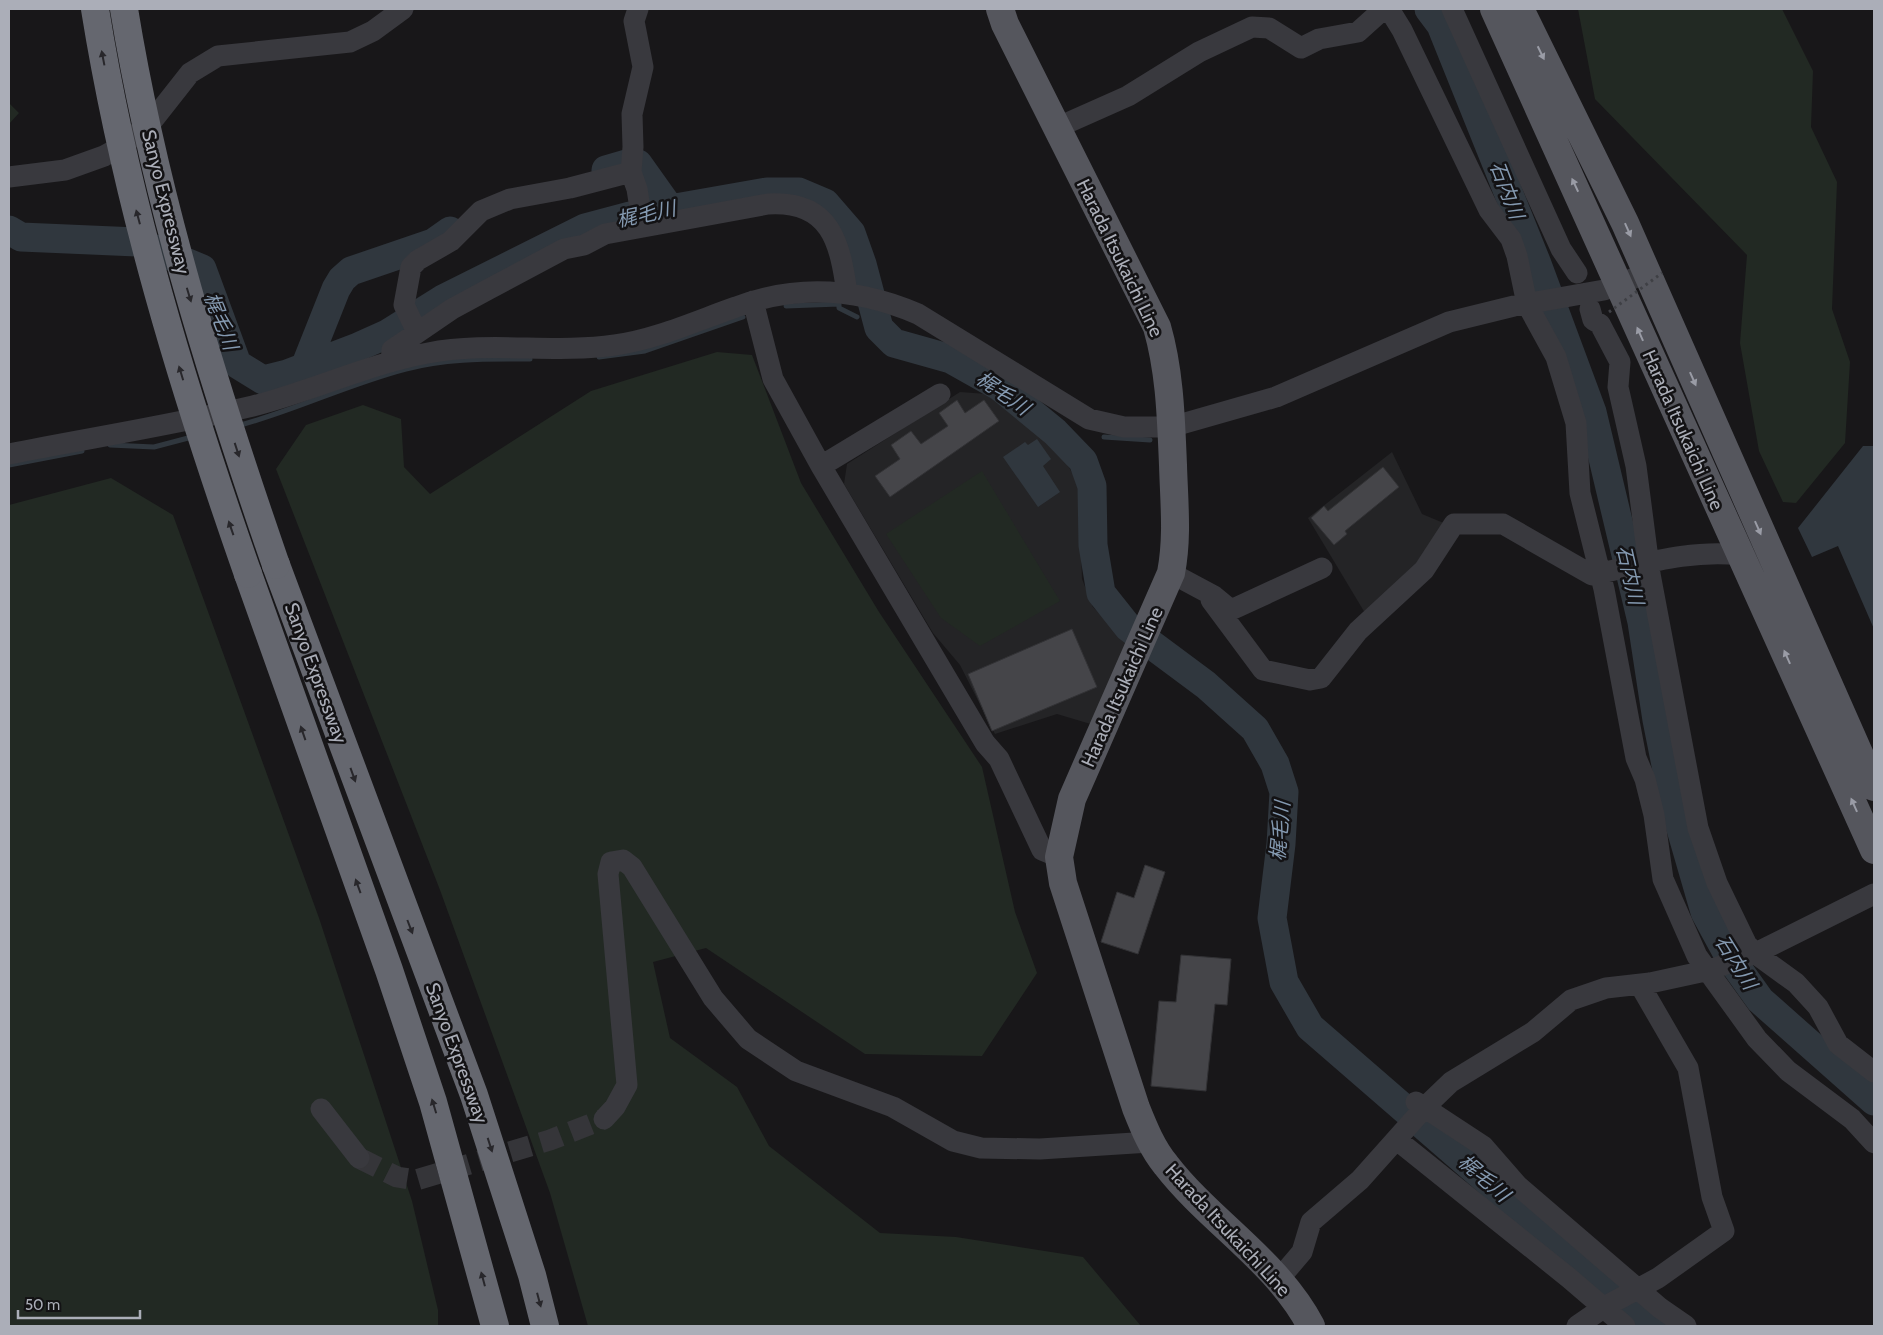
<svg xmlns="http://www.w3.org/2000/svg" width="1883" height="1335" viewBox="0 0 1883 1335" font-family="Cabin,'Noto Sans JP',sans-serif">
	<rect width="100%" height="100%" fill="#181719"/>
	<path fill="#242426" d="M960 392 987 394 1063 456 1079 486 1082 579 1093 607 1130 646 1094 725 1057 714 995 734 960 665 933 633 844 484 847 464Z
		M1392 452 1422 514 1446 524 1421 564 1365 613 1308 518Z"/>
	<path fill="#222923" d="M1578 9H1782L1813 71 1811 127 1837 182 1832 309 1850 362 1845 443 1796 503 1783 502 1759 451 1740 343 1747 255 1595 99Z
		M9 103 19 113 9 124Z
		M717 352 752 355 801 483 879 612 982 767 1015 912 1037 973 982 1056 865 1054 706 948 653 962 670 1038 737 1087 769 1146 880 1233 956 1237 1083 1257 1141 1326H588L550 1193 440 890 276 469 306 425 363 405 401 419 404 467 430 494 591 391Z
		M982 471 1060 601 980 646 941 618 886 534Z
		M111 478 173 515 319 918 412 1201 438 1310V1326H9V505Z"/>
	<path fill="#30373e" d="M1037 439 1051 459 1043 466 1060 492 1038 507 1003 457 1025 442 1028 445Z
		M1863 446H1874V629L1838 546 1812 557 1798 528Z"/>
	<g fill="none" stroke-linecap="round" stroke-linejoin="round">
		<path stroke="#30373e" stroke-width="5" d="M786 306 839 304V308L857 317
			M599 357 645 351 743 317
			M237 426C294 411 348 384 406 369 447 358 488 359 530 359
			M1104 437 1150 440
			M110 445 154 447 192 437
			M9 465 82 451"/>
		<path stroke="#30373e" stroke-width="29" d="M1429 9 1441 25 1537 264 1592 412 1642 622 1657 720 1674 805 1705 912 1730 958 1760 1000 1874 1101
			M606 170 630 163 638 164 670 209
			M9 230 21 237 137 242 202 269 237 364 263 380 287 374 358 347 387 334 443 299 585 228 630 216 767 192H799L825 203 851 233 862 264 879 328 894 343 951 359 999 386 1055 432 1083 461 1092 486 1093 545 1101 593 1128 627 1206 685 1255 729 1275 764 1284 792 1281 844 1272 918 1284 982 1310 1027 1655 1326
			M305 367 336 289 342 279 351 271 433 243 450 231"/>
	</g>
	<path fill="#454549" stroke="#323235" d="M957 400 965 413 984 400 999 421 890 497 875 476 900 459 891 445 911 431 921 444 948 426 939 413Z
		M1383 467 1399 487 1345 531 1347 534 1334 545 1311 518 1324 506 1328 511Z
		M1072 629 1097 687 992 731 968 674Z
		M1145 865 1165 872 1138 954 1101 942 1117 892 1134 898Z
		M1181 955 1231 959 1227 1005 1215 1004 1206 1091 1151 1086 1159 1001 1176 1002Z"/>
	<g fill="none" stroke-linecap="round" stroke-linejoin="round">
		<path stroke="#353539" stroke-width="21" stroke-dasharray="21 11" stroke-linecap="butt" d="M359 1158 397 1177 416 1180 550 1140 604 1119"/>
		<path stroke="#39393e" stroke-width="21" d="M638 9 634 21 643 67 632 114 633 147 631 172 637 189 643 227
			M1389 9 1402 30 1489 210 1511 239 1517 256 1527 304 1556 357 1576 423 1580 493 1604 589 1636 758 1645 779 1654 815 1663 879 1697 956 1757 1039 1788 1071 1852 1119 1874 1143
			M1452 9 1561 249 1577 273
			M1056 128 1128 96 1199 52 1252 27 1269 28 1301 48 1319 39 1358 32 1378 14 1379 9
			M9 177 65 170 104 156 122 146 153 120 190 73 218 56 350 42 373 31 403 9
			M753 301 773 379 821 466 985 743 999 759 1042 850 1059 857
			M1590 309 1593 320 1600 324 1620 362 1618 387 1636 466 1650 574 1698 828 1717 883 1747 945 1760 957 1796 983 1818 1007 1838 1044 1874 1072
			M417 332 404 305 411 267 418 260 451 241 481 211 510 199 570 188 631 172
			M391 362 392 350 452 309 489 289 564 249 584 245 605 234 768 204C831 200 840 243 847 293
			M9 454C90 438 172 425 253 406 312 391 368 364 428 353 490 341 553 354 615 345 657 339 696 321 736 307 797 284 858 288 918 314L1089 419 1124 427H1171L1276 397 1449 322 1514 306 1604 290 1647 273
			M821 466 940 394
			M1171 573 1214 596 1231 610 1322 568
			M1214 596 1211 600 1263 670 1310 680 1321 678 1358 631 1424 570 1454 524H1503L1592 575C1641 565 1690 549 1740 555
			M1416 1102 1483 1146 1517 1185 1660 1308 1686 1326
			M321 1109 359 1158
			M604 1119 615 1107 627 1085 608 874 611 862 623 860 632 867 713 998 748 1039 796 1071 893 1107 953 1141 981 1148 1040 1149 1150 1142
			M1397 1140 1569 1278 1625 1326
			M1279 1279 1302 1252 1311 1222 1360 1180 1426 1106 1451 1082 1533 1032 1571 1000 1606 988 1650 983 1710 970 1758 952 1874 894
			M1577 1326 1606 1306 1658 1278 1724 1231 1712 1197 1688 1068 1640 985"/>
		<path stroke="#55565d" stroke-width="28" d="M1000 9 1005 24 1157 327C1170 372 1171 419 1173 465 1174 501 1178 537 1171 573L1072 799 1059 857 1063 883 1136 1108C1144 1128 1152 1148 1166 1165 1210 1222 1277 1261 1311 1326
			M1494 9 1874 850
			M1520 9 1625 223 1874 787"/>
		<path stroke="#65676f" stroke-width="28" d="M276 565 474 1095 532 1275 545 1326
			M248 574 389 970 433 1102 495 1326"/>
		<path stroke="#3f4045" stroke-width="3" stroke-dasharray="2.5 4" stroke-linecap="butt" d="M1609 312 1662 273"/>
		<path stroke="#65676f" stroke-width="28" d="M95 9C126 202 183 389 248 574
			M124 9C155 199 213 383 276 565"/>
	</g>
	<defs><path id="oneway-solid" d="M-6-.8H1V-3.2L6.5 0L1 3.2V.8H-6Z" transform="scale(1.25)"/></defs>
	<g fill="#9a9ca6">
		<use href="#oneway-solid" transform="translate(1541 53) rotate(64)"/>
		<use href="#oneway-solid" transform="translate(1575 185) rotate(-115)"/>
		<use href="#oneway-solid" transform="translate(1628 230) rotate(66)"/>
		<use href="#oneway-solid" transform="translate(1640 334) rotate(-114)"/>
		<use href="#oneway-solid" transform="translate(1693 379) rotate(66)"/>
		<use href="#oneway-solid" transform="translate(1758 528) rotate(66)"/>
		<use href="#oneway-solid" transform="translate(1787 657) rotate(-114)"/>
		<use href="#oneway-solid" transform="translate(1854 805) rotate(-114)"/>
	</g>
	<g fill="#28272b">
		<use href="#oneway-solid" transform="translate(103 58) rotate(-101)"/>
		<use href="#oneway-solid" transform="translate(138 217) rotate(-105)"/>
		<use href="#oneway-solid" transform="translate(189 295) rotate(73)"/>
		<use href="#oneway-solid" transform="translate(181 373) rotate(-107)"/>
		<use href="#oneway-solid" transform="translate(237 450) rotate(72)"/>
		<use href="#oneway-solid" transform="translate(231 528) rotate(-109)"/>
		<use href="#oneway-solid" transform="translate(303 733) rotate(-109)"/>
		<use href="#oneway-solid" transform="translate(353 775) rotate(70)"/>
		<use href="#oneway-solid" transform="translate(358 886) rotate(-110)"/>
		<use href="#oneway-solid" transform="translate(410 927) rotate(69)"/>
		<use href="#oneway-solid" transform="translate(434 1106) rotate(-107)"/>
		<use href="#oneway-solid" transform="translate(490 1145) rotate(72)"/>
		<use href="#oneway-solid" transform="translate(483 1279) rotate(-105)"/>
		<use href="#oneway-solid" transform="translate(539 1300) rotate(75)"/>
	</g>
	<g text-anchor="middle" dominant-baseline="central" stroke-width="5" stroke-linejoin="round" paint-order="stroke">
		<g font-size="19" fill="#abaeb8" stroke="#131214">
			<text transform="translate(166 202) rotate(76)">Sanyo Expressway</text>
			<text transform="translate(1120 258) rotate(64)">Harada Itsukaichi Line</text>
			<text transform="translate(1683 430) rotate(66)">Harada Itsukaichi Line</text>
			<text transform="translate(316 673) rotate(70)">Sanyo Expressway</text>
			<text transform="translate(1122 687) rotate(-66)">Harada Itsukaichi Line</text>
			<text transform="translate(457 1053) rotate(70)">Sanyo Expressway</text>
			<text transform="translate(1228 1230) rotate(47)">Harada Itsukaichi Line</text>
		</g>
		<g font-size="20" font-style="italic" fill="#8499b0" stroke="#131214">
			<text transform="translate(1507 190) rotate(69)">石内川</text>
			<text transform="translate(646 214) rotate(-12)">梶毛川</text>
			<text transform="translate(221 321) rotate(69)">梶毛川</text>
			<text transform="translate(1003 393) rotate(35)">梶毛川</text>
			<text transform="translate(1630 575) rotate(77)">石内川</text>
			<text transform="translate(1280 831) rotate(-85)">梶毛川</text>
			<text transform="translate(1736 962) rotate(58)">石内川</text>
			<text transform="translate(1484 1178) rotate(41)">梶毛川</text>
		</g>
	</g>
	<rect width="1883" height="1335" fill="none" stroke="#abaeb8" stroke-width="20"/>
	<path d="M18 1310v8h122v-8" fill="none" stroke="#abaeb8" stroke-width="2.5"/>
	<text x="25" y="1310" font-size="15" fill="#abaeb8" stroke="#131214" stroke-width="4" paint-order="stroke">50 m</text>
</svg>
